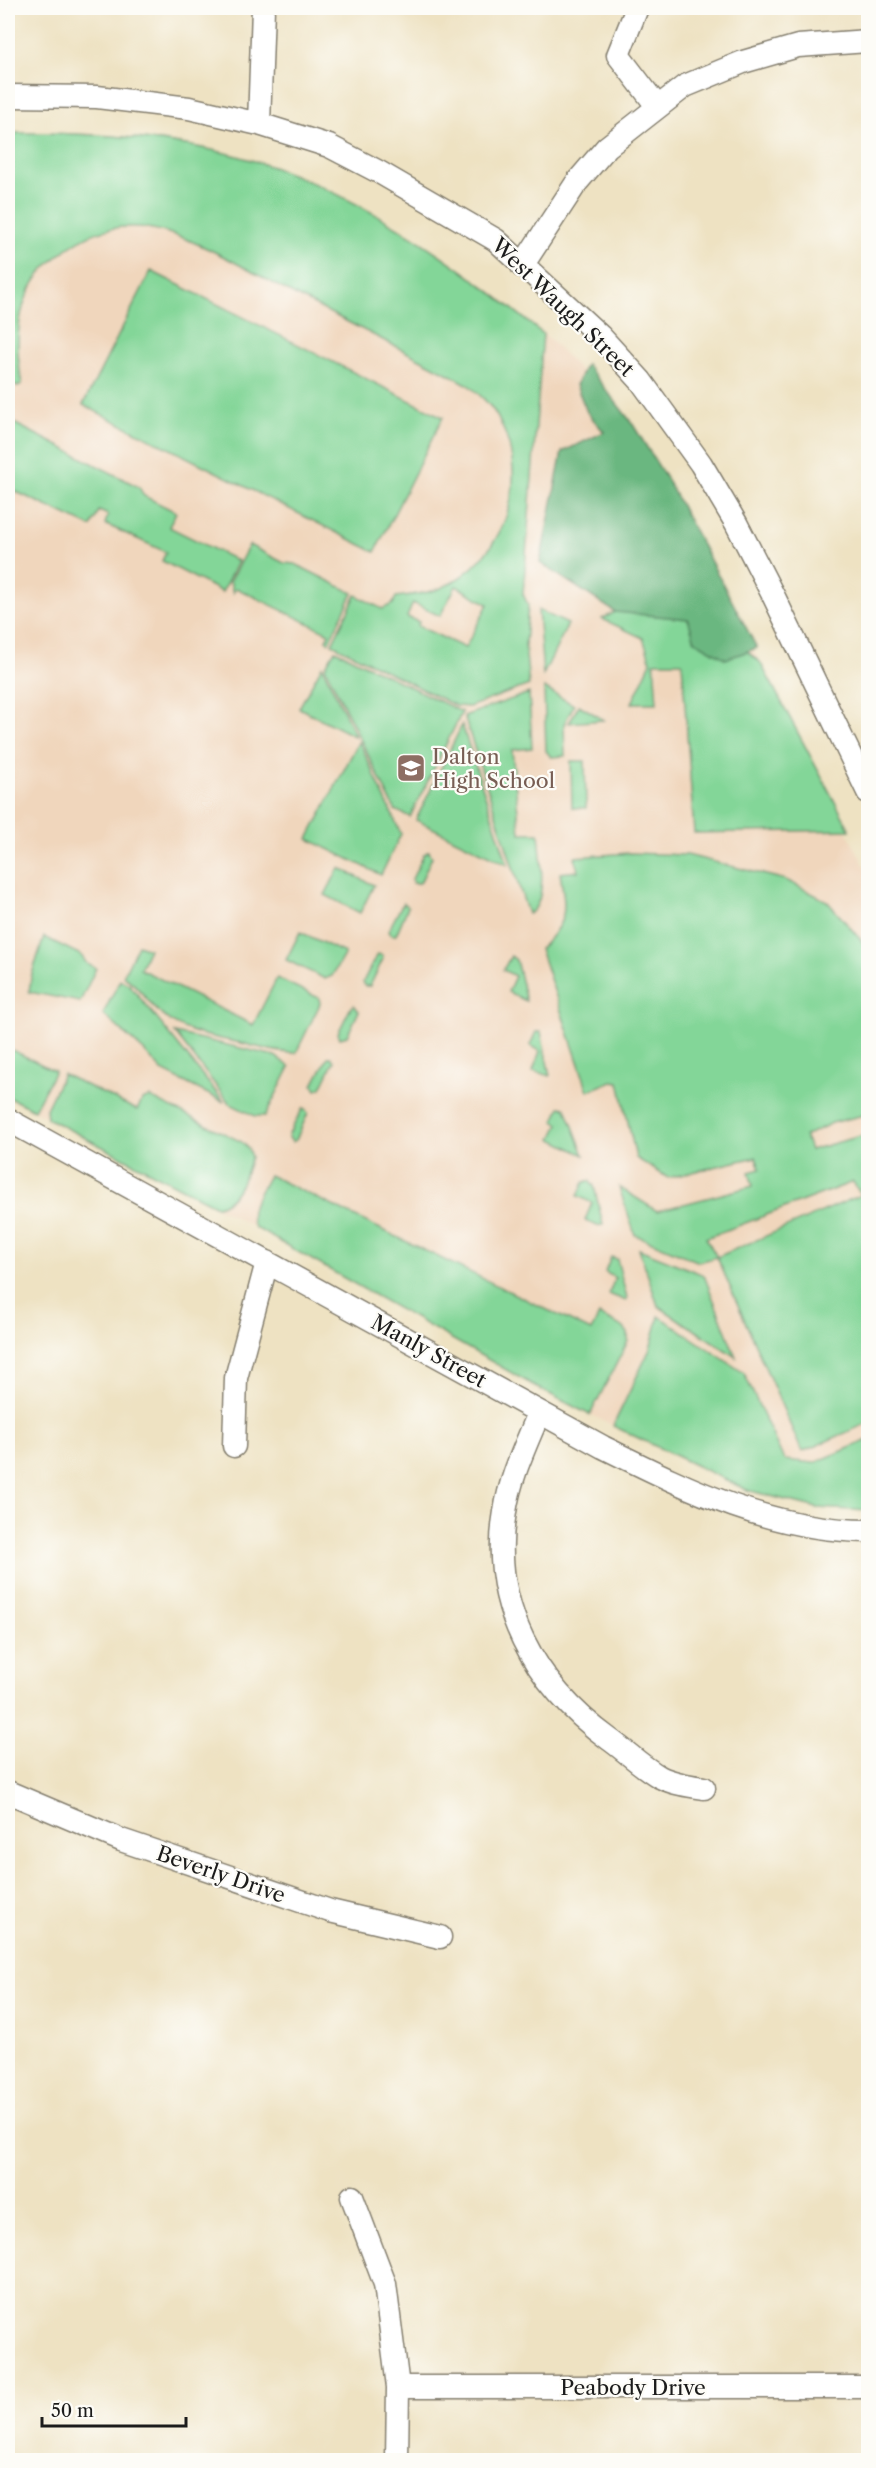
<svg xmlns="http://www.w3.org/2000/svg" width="876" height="2468" viewBox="0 0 876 2468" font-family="'Libre Caslon Text',serif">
	<rect width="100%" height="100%" fill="#fdfcf7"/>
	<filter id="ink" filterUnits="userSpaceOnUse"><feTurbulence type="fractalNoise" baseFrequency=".0167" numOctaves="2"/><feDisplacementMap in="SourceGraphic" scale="12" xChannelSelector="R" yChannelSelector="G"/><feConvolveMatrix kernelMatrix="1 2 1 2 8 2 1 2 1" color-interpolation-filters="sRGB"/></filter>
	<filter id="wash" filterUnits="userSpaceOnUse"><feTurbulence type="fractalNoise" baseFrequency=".008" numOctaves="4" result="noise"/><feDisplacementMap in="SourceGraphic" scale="24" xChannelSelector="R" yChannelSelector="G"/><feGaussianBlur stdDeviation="1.35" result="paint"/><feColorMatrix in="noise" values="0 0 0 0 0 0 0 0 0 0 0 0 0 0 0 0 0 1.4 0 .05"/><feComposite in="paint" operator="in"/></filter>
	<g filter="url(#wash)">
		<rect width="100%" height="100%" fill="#eee2c2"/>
		<path fill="#f0d6bc" d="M8 133H89L187 145 232 155 268 166 294 175 355 203 396 226 452 263 493 292 552 341 582 372 632 436 756 655 868 873V1511L817 1508 784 1500 747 1490 685 1462 540 1389 254 1227 8 1097Z"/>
		<path fill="#83d698" stroke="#50795a" stroke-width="1.5" fill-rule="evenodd" d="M8 133C83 132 160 136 234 155 351 187 451 257 543 334L523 594 528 605 525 645 529 685 469 707 456 706 332 644 356 595 382 609 393 604 396 597C411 595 427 594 441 588 503 560 532 484 500 422 493 406 480 395 467 384 410 353 351 324 293 294 249 271 187 231 139 227 101 224 72 241 46 267 16 298 14 344 22 383L18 387 8 381ZM456 586 488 604 465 648 418 626 419 622 407 617 413 603 440 616Z
			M151 271 443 417 375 552 83 405Z
			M8 420 139 487 144 496 176 512 169 527 238 561 222 592 162 561 166 552 105 524 108 515 99 511 91 527 8 488Z
			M249 545 284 563 295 564 353 593 329 642 326 640 329 633 236 588 233 593 230 581Z
			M694 608 760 662 850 830 694 833 682 662H654L657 703H632L651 662 643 638 602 619 615 612Z
			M538 610 568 624 543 675Z
			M335 650 462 712 410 817 395 810 325 667Z
			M322 666 356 737 299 708Z
			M544 688 574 705 564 724 565 756 551 757 546 751Z
			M529 693 532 748 512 750 520 833H539C540 852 549 906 528 914L464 716Z
			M579 705 604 720 569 723Z
			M462 725 508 865 416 820Z
			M359 741 401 834 381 875 308 839Z
			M571 761H585L586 808H572Z
			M429 851 432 857 420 883H413L412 879 424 854Z
			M630 853 687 855 786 880 827 901 861 940 868 953V1114L832 1123 805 1136 810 1150 868 1134V1423L802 1452 717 1257 699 1262 635 1235 619 1187 657 1211 753 1186 749 1172 760 1169 756 1157 668 1178 636 1158 619 1082 612 1081 588 1091 540 949C569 920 566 911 560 873L578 871 575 857ZM853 1182 861 1195 717 1257 706 1238Z
			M339 868 374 885 360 913 325 895Z
			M403 903 408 907 396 935H392L388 931Z
			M300 932 345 953 332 976 325 979 286 960Z
			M44 937 81 955 87 964 96 968 80 1002 29 992 31 977Z
			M138 945 149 949 140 969 253 1025 277 978 319 998 320 1004 296 1053C277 1053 259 1047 241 1043 213 1037 185 1034 162 1015 147 1003 140 986 123 976Z
			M377 954 382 955 383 959 370 986H365L363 982Z
			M511 956 516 960 526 1001 508 992 515 976 503 970Z
			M120 980 129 984 224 1102 162 1071 145 1052 103 1014Z
			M354 1005 359 1011 347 1036 340 1038 338 1033 351 1007Z
			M536 1032H541L550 1076 533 1071 540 1051 530 1045Z
			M175 1033 275 1056 290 1067 265 1116H255L230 1104Z
			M8 1048 55 1071 34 1110 8 1097Z
			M328 1057H331L334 1061 321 1088 316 1090 313 1085Z
			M63 1074 137 1110 142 1100 150 1097 242 1142 248 1148 251 1157C246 1174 236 1204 216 1206L47 1118 46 1109Z
			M560 1107 566 1108 584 1155 552 1139 559 1124 554 1121Z
			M303 1108 308 1113 296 1140 292 1142 288 1136Z
			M269 1175 591 1331 599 1315 623 1327 628 1333V1341L590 1415 540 1389 254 1227C245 1210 262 1190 269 1175Z
			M590 1181 594 1186 603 1225 597 1226 585 1220 592 1203 578 1196 584 1182Z
			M639 1249 704 1275 736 1357 658 1306Z
			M611 1257 617 1259 627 1298 626 1301 609 1294 615 1278 605 1272Z
			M659 1316 744 1373 784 1460 814 1463 868 1440V1511L817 1508 747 1490 613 1426 650 1349Z"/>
		<path fill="#6ab780" stroke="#436a4e" stroke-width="1.5" d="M586 364 632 423 669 483 757 648 726 659 695 641 688 619 615 612 540 563 562 452 604 432 587 412 576 385Z"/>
	</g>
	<g filter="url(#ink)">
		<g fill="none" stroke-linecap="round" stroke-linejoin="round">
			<g stroke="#857f6f" stroke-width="25">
				<path id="minor" d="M637 8 618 55 657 106
					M8 96 97 97 189 108 259 124 329 146 379 172 496 240 600 336 641 381 701 464 736 523 774 597 868 792
					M259 124 263 8
					M522 266 577 182 607 147 685 86 743 62 798 46 868 41
					M8 1120 603 1447C688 1489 771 1531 868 1531
					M539 1413C526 1445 510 1477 505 1512 489 1604 535 1685 609 1739 626 1751 642 1767 660 1777 674 1784 690 1786 704 1788
					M234 1446 236 1378 267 1262
					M8 1792 121 1840 330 1911 440 1937
					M352 2197 385 2284 398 2387 397 2460
					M398 2387H868"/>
			</g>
			<use href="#minor" stroke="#fff" stroke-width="22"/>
		</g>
	</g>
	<defs>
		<g id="school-square" transform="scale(1.5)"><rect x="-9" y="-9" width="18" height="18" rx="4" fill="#8d6e63" stroke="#fdfcf7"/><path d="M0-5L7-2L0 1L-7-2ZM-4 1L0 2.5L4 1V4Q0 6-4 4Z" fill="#fff"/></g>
	</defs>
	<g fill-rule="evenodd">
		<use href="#school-square" x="411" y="768"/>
	</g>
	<g text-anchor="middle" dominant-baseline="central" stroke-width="4.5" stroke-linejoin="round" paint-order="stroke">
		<g font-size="21" fill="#1c1c1c" stroke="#fdfcf7">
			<text transform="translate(563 307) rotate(44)">West Waugh Street</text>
			<text transform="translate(429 1351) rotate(29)">Manly Street</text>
			<text transform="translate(221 1874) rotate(19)">Beverly Drive</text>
			<text x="633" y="2387">Peabody Drive</text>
		</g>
		<g font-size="21" fill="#785e54" stroke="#fdfcf7" text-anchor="start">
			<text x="432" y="756">Dalton<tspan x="432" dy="24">High School</tspan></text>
		</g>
	</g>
	<rect width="876" height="2468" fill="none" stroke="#fdfcf7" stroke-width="30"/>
	<path d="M42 2417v9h144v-9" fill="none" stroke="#1c1c1c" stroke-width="3"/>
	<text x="51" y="2417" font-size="18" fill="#1c1c1c" stroke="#fdfcf7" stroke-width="4.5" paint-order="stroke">50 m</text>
</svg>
